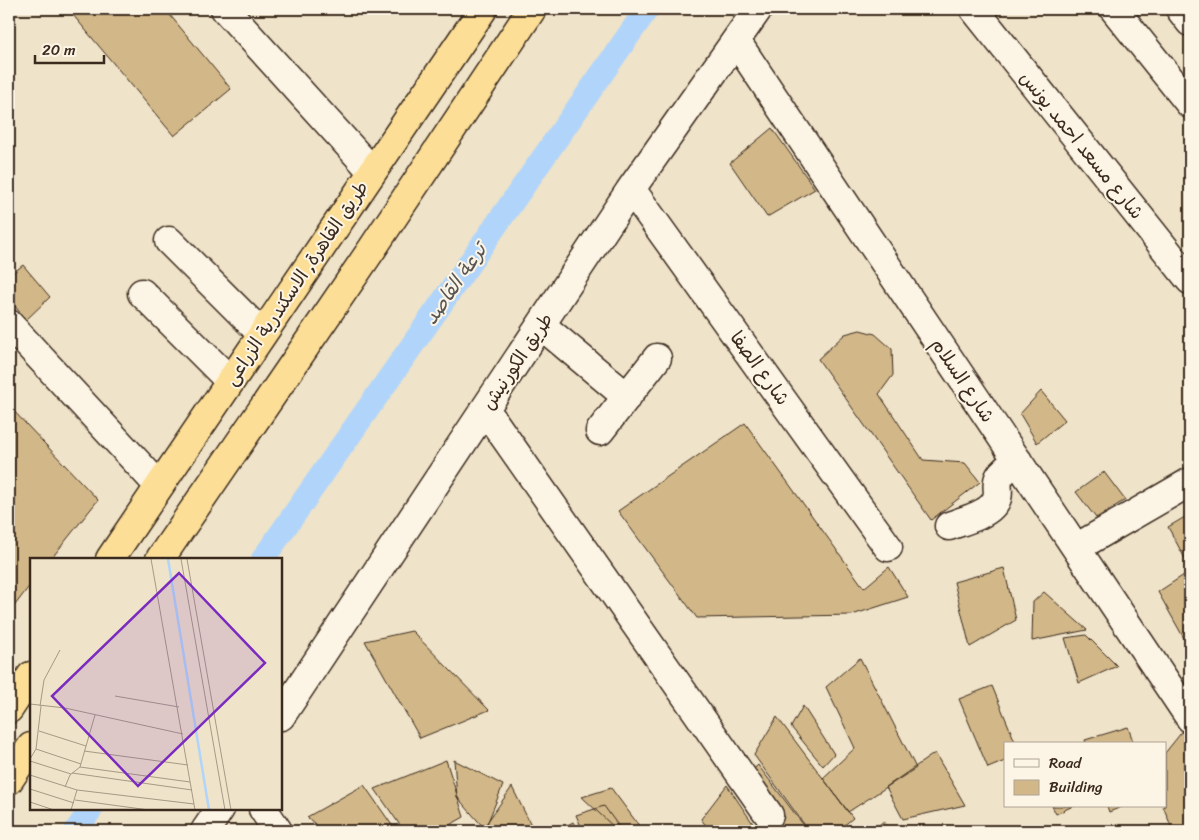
<svg xmlns="http://www.w3.org/2000/svg" width="1199" height="840" viewBox="0 0 1199 840" font-family="Sriracha,'Playpen Sans Arabic',sans-serif">
	<rect width="100%" height="100%" fill="#efe3c9"/>
	<filter id="ink" filterUnits="userSpaceOnUse"><feTurbulence type="fractalNoise" baseFrequency=".02" numOctaves="2"/><feDisplacementMap in="SourceGraphic" scale="10" xChannelSelector="R" yChannelSelector="G"/><feConvolveMatrix kernelMatrix="1 2 1 2 8 2 1 2 1" color-interpolation-filters="sRGB"/></filter>
	<g filter="url(#ink)">
		<g fill="none" stroke-linecap="round" stroke-linejoin="round">
			<path stroke="#b1d5fa" stroke-width="24" d="M263 559 647 9
				M76 831 91 809"/>
		</g>
		<path fill="#d2b888" stroke="#3b2a1e" d="M68 9H165L231 89 174 136Z
			M772 128 815 189 767 217 730 163Z
			M23 265 50 297 26 320 9 299V276Z
			M860 330 875 334 892 349 893 375 879 394 923 460 965 463 980 482 931 520 818 359 845 334Z
			M1041 391 1065 420 1037 443 1020 414Z
			M9 406 98 500 51 559H31V584L9 613Z
			M745 423 864 588 889 567 908 597 852 615 697 618 618 511Z
			M1104 472 1125 500 1096 518 1076 492Z
			M1190 514V563L1188 564 1168 527Z
			M1004 568 1016 620 970 647 954 582Z
			M1190 571V649L1158 592Z
			M1044 592 1087 630 1032 641 1033 602Z
			M412 631 489 710 420 738 365 641Z
			M1086 635 1117 666 1079 683 1065 638Z
			M860 658 916 768 848 812 823 778 855 748 826 687Z
			M992 686 1016 744H1005V761L988 768 959 699Z
			M803 706 834 754 823 766 791 727Z
			M777 717 853 818 837 831H809L754 755Z
			M1128 727 1134 744H1086L1085 740Z
			M1185 728 1190 735V831H1173L1163 806H1165V753Z
			M935 753 965 805 903 819 886 787Z
			M446 760 464 817 439 831H404L375 789Z
			M454 760 503 785 485 829 457 797Z
			M758 765 808 831H762L737 785Z
			M364 785 396 831H323L307 817Z
			M727 785 758 831H710L701 819Z
			M512 787 534 831H481Z
			M611 788 643 831H618L582 797Z
			M604 806 622 831H583L576 815Z
			M1052 806H1073L1056 814Z
			M1107 806H1124L1109 812Z
			M884 821 890 831H871Z
			M573 822 578 831H557Z"/>
		<g fill="none" stroke-linecap="round" stroke-linejoin="round">
			<g stroke="#3b2a1e" stroke-width="31">
				<path id="minor" d="M225 9 372 171
					M974 9 1190 280
					M1114 9 1190 104
					M1180 9 1190 22
					M736 41 1190 718
					M631 189 888 547
					M169 241 262 334
					M142 293 230 381
					M9 324 159 486
					M541 325 627 397
					M485 409 769 815
					M600 431 657 358
					M949 526C962 521 983 516 992 506 1008 489 982 482 1018 461
					M1076 548 1190 482
					M281 716 631 189 758 9
					M263 809 278 831
					M205 831 220 809"/>
			</g>
			<g stroke="#3b2a1e" stroke-width="31">
				<path id="highway" d="M110 559 483 9
					M160 559 372 249 532 9
					M9 709 31 676
					M9 780 31 747"/>
			</g>
			<use href="#minor" stroke="#fcf5e5" stroke-width="28"/>
			<use href="#highway" stroke="#fcde96" stroke-width="28"/>
		</g>
	</g>
	<g text-anchor="middle" dominant-baseline="central" stroke-width="4" stroke-linejoin="round" paint-order="stroke">
		<g font-size="19" fill="#3b2a1e" stroke="#fcf5e5">
			<text transform="translate(1082 145) rotate(51)">شارع مسعد احمد يونس</text>
			<text transform="translate(296 283) rotate(-56)">طريق القاهرة, الاسكندرية الزراعى</text>
			<text transform="translate(517 361) rotate(-56)">طريق الكورنيش</text>
			<text transform="translate(760 368) rotate(54)">شارع الصفا</text>
			<text transform="translate(963 380) rotate(56)">شارع السلام</text>
		</g>
		<g font-size="20" font-style="italic" fill="#585555" stroke="#fcf5e5">
			<text transform="translate(455 284) rotate(-55)">ترعة القاصد</text>
		</g>
	</g>
	<g transform="translate(30 558)">
		<rect width="252" height="252" fill="#efe3c9"/>
		<path fill="none" stroke="#b1d5fa" stroke-width="2.5" d="M138 1 179 252"/>
		<path fill="none" stroke="#a79985" stroke-width="1" d="M121 1 165 252M151 1 195 252M157 1 201 252M85 138 149 149M0 146 35 150 153 176M10 148 14 122 30 92M9 173 56 188M6 191 51 206M54 193 158 207M0 201 6 191 11 148M0 203 41 216M50 209 160 224M42 215 162 232M0 217 47 232 164 246M35 229 40 217 50 209 65 157M0 231 44 245M45 242 119 252M0 244 24 252M41 252 47 232"/>
		<path fill="#7b2cbf" fill-opacity="0.15" stroke="#7b2cbf" stroke-width="2.5" d="M149 15 235 105 108 228 22 138Z"/>
		<rect width="252" height="252" fill="none" stroke="#3b2a1e" stroke-width="2.5"/>
	</g>
	<rect width="1199" height="840" fill="none" stroke="#fcf5e5" stroke-width="30"/>
	<rect x="15" y="15" width="1169" height="810" fill="none" stroke="#3b2a1e" stroke-width="2" filter="url(#ink)"/>
	<rect x="1004" y="742" width="162" height="65" fill="#fcf5e5" stroke="#afa495"/>
	<rect x="1014" y="759" width="25" height="8" fill="#fcf5e5" stroke="#afa495"/>
	<text x="1049" y="768" font-size="15" fill="#3b2a1e">Road</text>
	<rect x="1014" y="780" width="25" height="15" fill="#d2b888" stroke="#afa495"/>
	<text x="1049" y="792" font-size="15" fill="#3b2a1e">Building</text>
	<path d="M35 55v8h69v-8" fill="none" stroke="#3b2a1e" stroke-width="2.5"/>
	<text x="42" y="55" font-size="15" fill="#3b2a1e" stroke="#fcf5e5" stroke-width="4" paint-order="stroke">20 m</text>
</svg>
